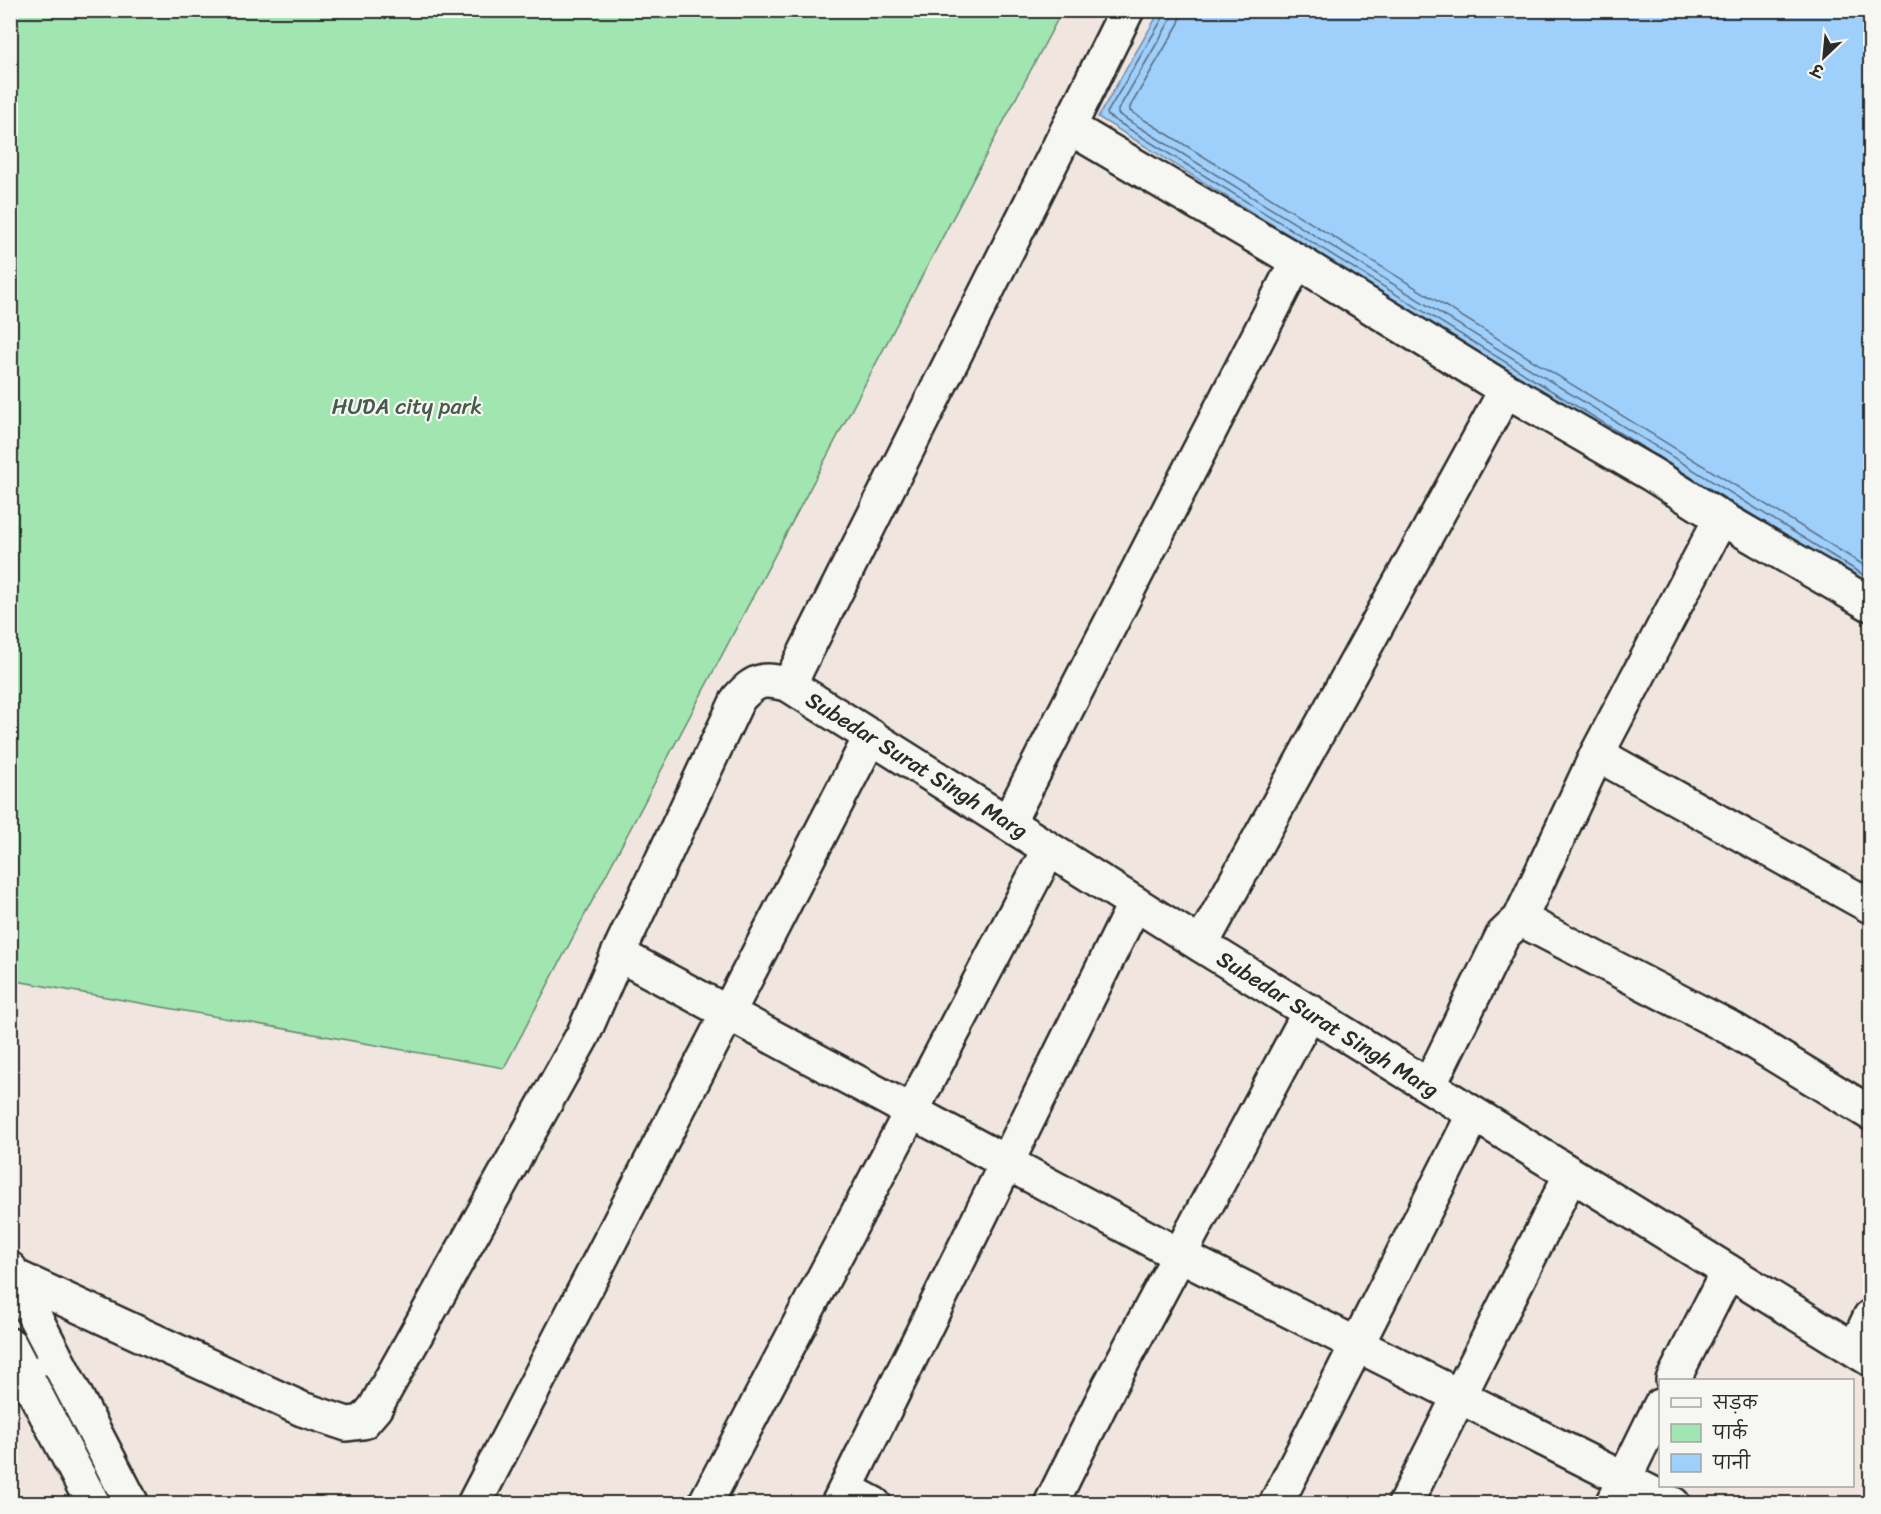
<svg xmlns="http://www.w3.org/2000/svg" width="1881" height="1514" viewBox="0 0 1881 1514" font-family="Sriracha,'Playpen Sans Deva',sans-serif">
	<rect width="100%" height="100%" fill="#f0e6df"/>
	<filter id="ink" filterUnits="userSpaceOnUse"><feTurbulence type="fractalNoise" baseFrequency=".0167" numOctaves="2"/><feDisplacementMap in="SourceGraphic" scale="12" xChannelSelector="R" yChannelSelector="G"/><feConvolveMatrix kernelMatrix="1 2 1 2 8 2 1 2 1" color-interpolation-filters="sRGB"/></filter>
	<g filter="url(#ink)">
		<path fill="#a1e5b1" stroke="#66886e" stroke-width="1.5" d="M10 11H1062L504 1068 11 980Z"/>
		<path fill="#9fcffb" stroke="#718da8" stroke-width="1.5" d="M1160 11H1870V595L1098 117Z"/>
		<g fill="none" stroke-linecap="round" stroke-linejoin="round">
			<path stroke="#596d7e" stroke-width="1.5" d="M1165 10 1164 16 1107 113 1108 116 1762 521
				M1172 10 1171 19 1118 110V114L1870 579
				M1181 10 1179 23 1130 107V111L1870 569"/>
			<g stroke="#2b2b2b" stroke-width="24">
				<path id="service" d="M10 1386 25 1374 56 1357"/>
			</g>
			<g stroke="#2b2b2b" stroke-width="38">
				<path id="minor" d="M1127 10 1069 127 1297 261 1506 390 1651 474 1721 518 1870 604
					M789 685 1201 945 1870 1359
					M1597 754 1870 906
					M1008 823 1297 261
					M1520 919 1734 1030 1870 1113
					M1201 945 1506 390
					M618 954 1179 1255 1673 1504
					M1429 1086 1503 935 1520 919 1597 754 1721 518
					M14 1276 302 1409 347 1424 363 1422 375 1408 583 1035 618 954 738 699C756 679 763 678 789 685L1069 127
					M1855 1349 1870 1317
					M1673 1380 1728 1271
					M846 1489 874 1504
					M474 1504 871 736
					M705 1504 1049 849
					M838 1504 1135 903
					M1051 1504 1109 1387 1310 1011
					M1276 1504 1474 1114
					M1405 1504 1571 1174
					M1612 1504 1660 1406"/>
			</g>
			<g stroke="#2b2b2b" stroke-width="38">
				<path id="secondary" d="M10 1269 132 1504
					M10 1345 93 1504"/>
			</g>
			<use href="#service" stroke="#f6f6f2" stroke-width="20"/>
			<use href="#minor" stroke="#f6f6f2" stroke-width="33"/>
			<use href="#secondary" stroke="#f6f6f2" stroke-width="33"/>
		</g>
	</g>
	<g text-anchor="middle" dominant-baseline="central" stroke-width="4.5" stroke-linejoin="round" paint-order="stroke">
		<g font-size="22" fill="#485a4c" stroke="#f6f6f2">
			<text x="407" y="406">HUDA city park</text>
		</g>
		<g font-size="22" fill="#2b2b2b" stroke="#f6f6f2">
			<text transform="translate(917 765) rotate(32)">Subedar Surat Singh Marg</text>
			<text transform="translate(1328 1024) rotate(32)">Subedar Surat Singh Marg</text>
		</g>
	</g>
	<rect width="1881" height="1514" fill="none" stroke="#f6f6f2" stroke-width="36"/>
	<rect x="18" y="18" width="1845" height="1478" fill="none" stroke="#2b2b2b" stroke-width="2" filter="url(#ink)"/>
	<rect x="1659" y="1379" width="195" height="108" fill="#f6f6f2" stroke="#a5a5a2" stroke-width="1.5"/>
	<rect x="1671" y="1398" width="30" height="9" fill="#f6f6f2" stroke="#a5a5a2" stroke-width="1.5"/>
	<text x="1713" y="1409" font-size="18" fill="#2b2b2b">सड़क</text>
	<rect x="1671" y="1424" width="30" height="18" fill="#a1e5b1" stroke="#a5a5a2" stroke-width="1.5"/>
	<text x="1713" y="1439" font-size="18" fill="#2b2b2b">पार्क</text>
	<rect x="1671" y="1454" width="30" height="18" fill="#9fcffb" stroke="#a5a5a2" stroke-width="1.5"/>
	<text x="1713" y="1469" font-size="18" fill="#2b2b2b">पानी</text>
	<g transform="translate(1824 57) rotate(206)" stroke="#f6f6f2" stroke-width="4.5" paint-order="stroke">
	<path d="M0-4.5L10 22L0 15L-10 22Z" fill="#2b2b2b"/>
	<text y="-9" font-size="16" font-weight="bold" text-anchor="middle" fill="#2b2b2b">उ</text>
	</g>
</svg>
